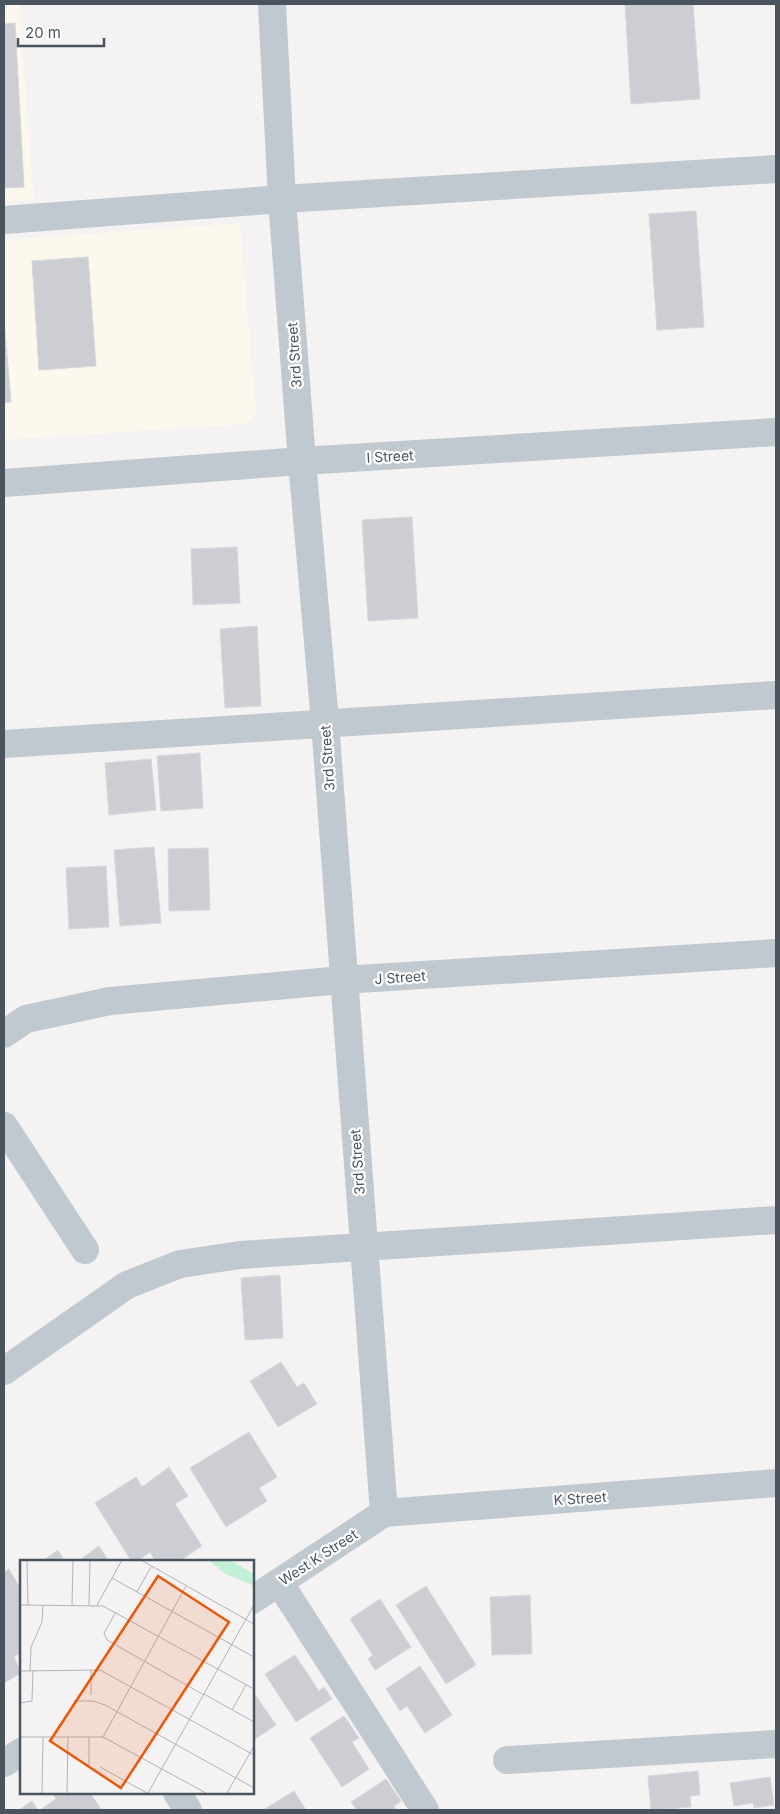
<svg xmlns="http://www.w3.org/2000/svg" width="780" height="1814" viewBox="0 0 780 1814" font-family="Inter,sans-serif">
	<rect width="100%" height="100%" fill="#f4f2f2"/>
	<path fill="#fcf8ed" d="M4 4H19L34 200 4 202Z
		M240 223 256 413 245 424 4 440V240Z"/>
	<path fill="#ccced4" stroke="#d6d8dd" d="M625 4H693L700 99 631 104Z
		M15 23 24 187 4 188V24Z
		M696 211 704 327 657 330 649 214Z
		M88 257 96 366 39 370 32 261Z
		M4 320 11 402 4 403Z
		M412 517 418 618 368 621 362 520Z
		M237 547 240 603 193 605 191 549Z
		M257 626 261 706 225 708 220 629Z
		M200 753 203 808 161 811 157 756Z
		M151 759 156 810 109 815 105 763Z
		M154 847 161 923 120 926 114 850Z
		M208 848 210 910 169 911 168 849Z
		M106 866 109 927 69 929 66 868Z
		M280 1275 283 1338 245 1340 241 1278Z
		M281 1362 297 1387 304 1383 317 1404 278 1427 250 1381Z
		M249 1432 277 1477 259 1488 267 1501 226 1527 190 1468Z
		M169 1467 188 1496 175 1504 202 1546 178 1562H156L150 1552 136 1562H132L95 1503 136 1477 142 1487Z
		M99 1546 109 1562H77Z
		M58 1550 65 1562H41Z
		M9 1569 21 1590V1652L14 1657 21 1673 4 1683V1572Z
		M426 1586 476 1665 446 1684 396 1605Z
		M530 1595 532 1654 492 1655 490 1597Z
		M380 1599 411 1647 375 1670 368 1659 373 1655 350 1619Z
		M295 1655 319 1691 324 1687 332 1699 296 1722 265 1674Z
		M420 1666 452 1715 425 1733 407 1706 400 1711 386 1689Z
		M252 1690 276 1725 252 1741Z
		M344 1716 359 1738 352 1742 369 1769 342 1787 310 1738Z
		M698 1771 700 1795 690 1796 691 1807 651 1810 648 1776Z
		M770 1777 774 1805 754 1808 753 1803 734 1806 730 1783Z
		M386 1779 401 1801 394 1806 396 1810H357L351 1802Z
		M294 1791 306 1810H263Z
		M52 1793H90L101 1809 40 1810 56 1799Z
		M32 1801 38 1810H19Z"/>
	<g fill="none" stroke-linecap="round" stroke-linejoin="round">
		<path stroke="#c0c9d0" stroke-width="28" d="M272 4 282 199 302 461 325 722 384 1513
			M4 220 282 199 776 169
			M4 483 302 461 776 432
			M4 744 776 695
			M4 1034 26 1019 110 1001 342 980 776 953
			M4 1126 85 1250
			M4 1371 127 1285 180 1264 240 1255 776 1220
			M279 1582 425 1810
			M252 1600 384 1513 776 1483
			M507 1760 776 1744
			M4 1763 21 1752
			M177 1793 188 1810"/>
	</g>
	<g text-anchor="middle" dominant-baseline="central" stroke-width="4.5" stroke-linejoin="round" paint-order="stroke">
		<g font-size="14" fill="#49545f" stroke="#fff">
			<text transform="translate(294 355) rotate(-94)">3rd Street</text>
			<text transform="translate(390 456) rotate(-3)">I Street</text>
			<text transform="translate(327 758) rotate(-94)">3rd Street</text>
			<text transform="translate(400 977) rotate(-4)">J Street</text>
			<text transform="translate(357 1162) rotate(-94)">3rd Street</text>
			<text transform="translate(580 1498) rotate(-4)">K Street</text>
			<text transform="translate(318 1557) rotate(-33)">West K Street</text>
		</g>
	</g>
	<g transform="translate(20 1560)">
		<rect width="234" height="234" fill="#f4f2f2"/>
		<path d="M188 0H210L234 14V26L206 14Z" fill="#c2f0d5"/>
		<path fill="none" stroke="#b0b3b7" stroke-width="1" d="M7 0 8 45M121 0 234 64M92 18 234 97M117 32 131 7M0 45 83 46 234 129M52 45 53 0M69 45 70 0M77 45 102 0M96 52 84 73 87 80 184 135M71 110V135M0 111 80 110 234 195M10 111 11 87 22 62 23 45M184 134 234 162M54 141H73L85 145 234 228M0 143 12 141 13 111M212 150 226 125M0 177H83L186 233M83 177 166 26M69 207V177M80 207 127 233M22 233 23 177M47 233 48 177M128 233 234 45M207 233 234 186"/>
		<path fill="#e8590c" fill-opacity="0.15" stroke="#e8590c" stroke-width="2.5" d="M138 16 209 62 101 228 30 181Z"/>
		<rect width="234" height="234" fill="none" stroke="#49545f" stroke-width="2.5"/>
	</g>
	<rect width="780" height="1814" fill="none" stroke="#49545f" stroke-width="10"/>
	<path d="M18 38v8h86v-8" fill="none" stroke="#49545f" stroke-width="2.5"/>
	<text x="25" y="38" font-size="15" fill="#49545f" stroke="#ffffff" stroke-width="4" paint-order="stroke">20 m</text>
</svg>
